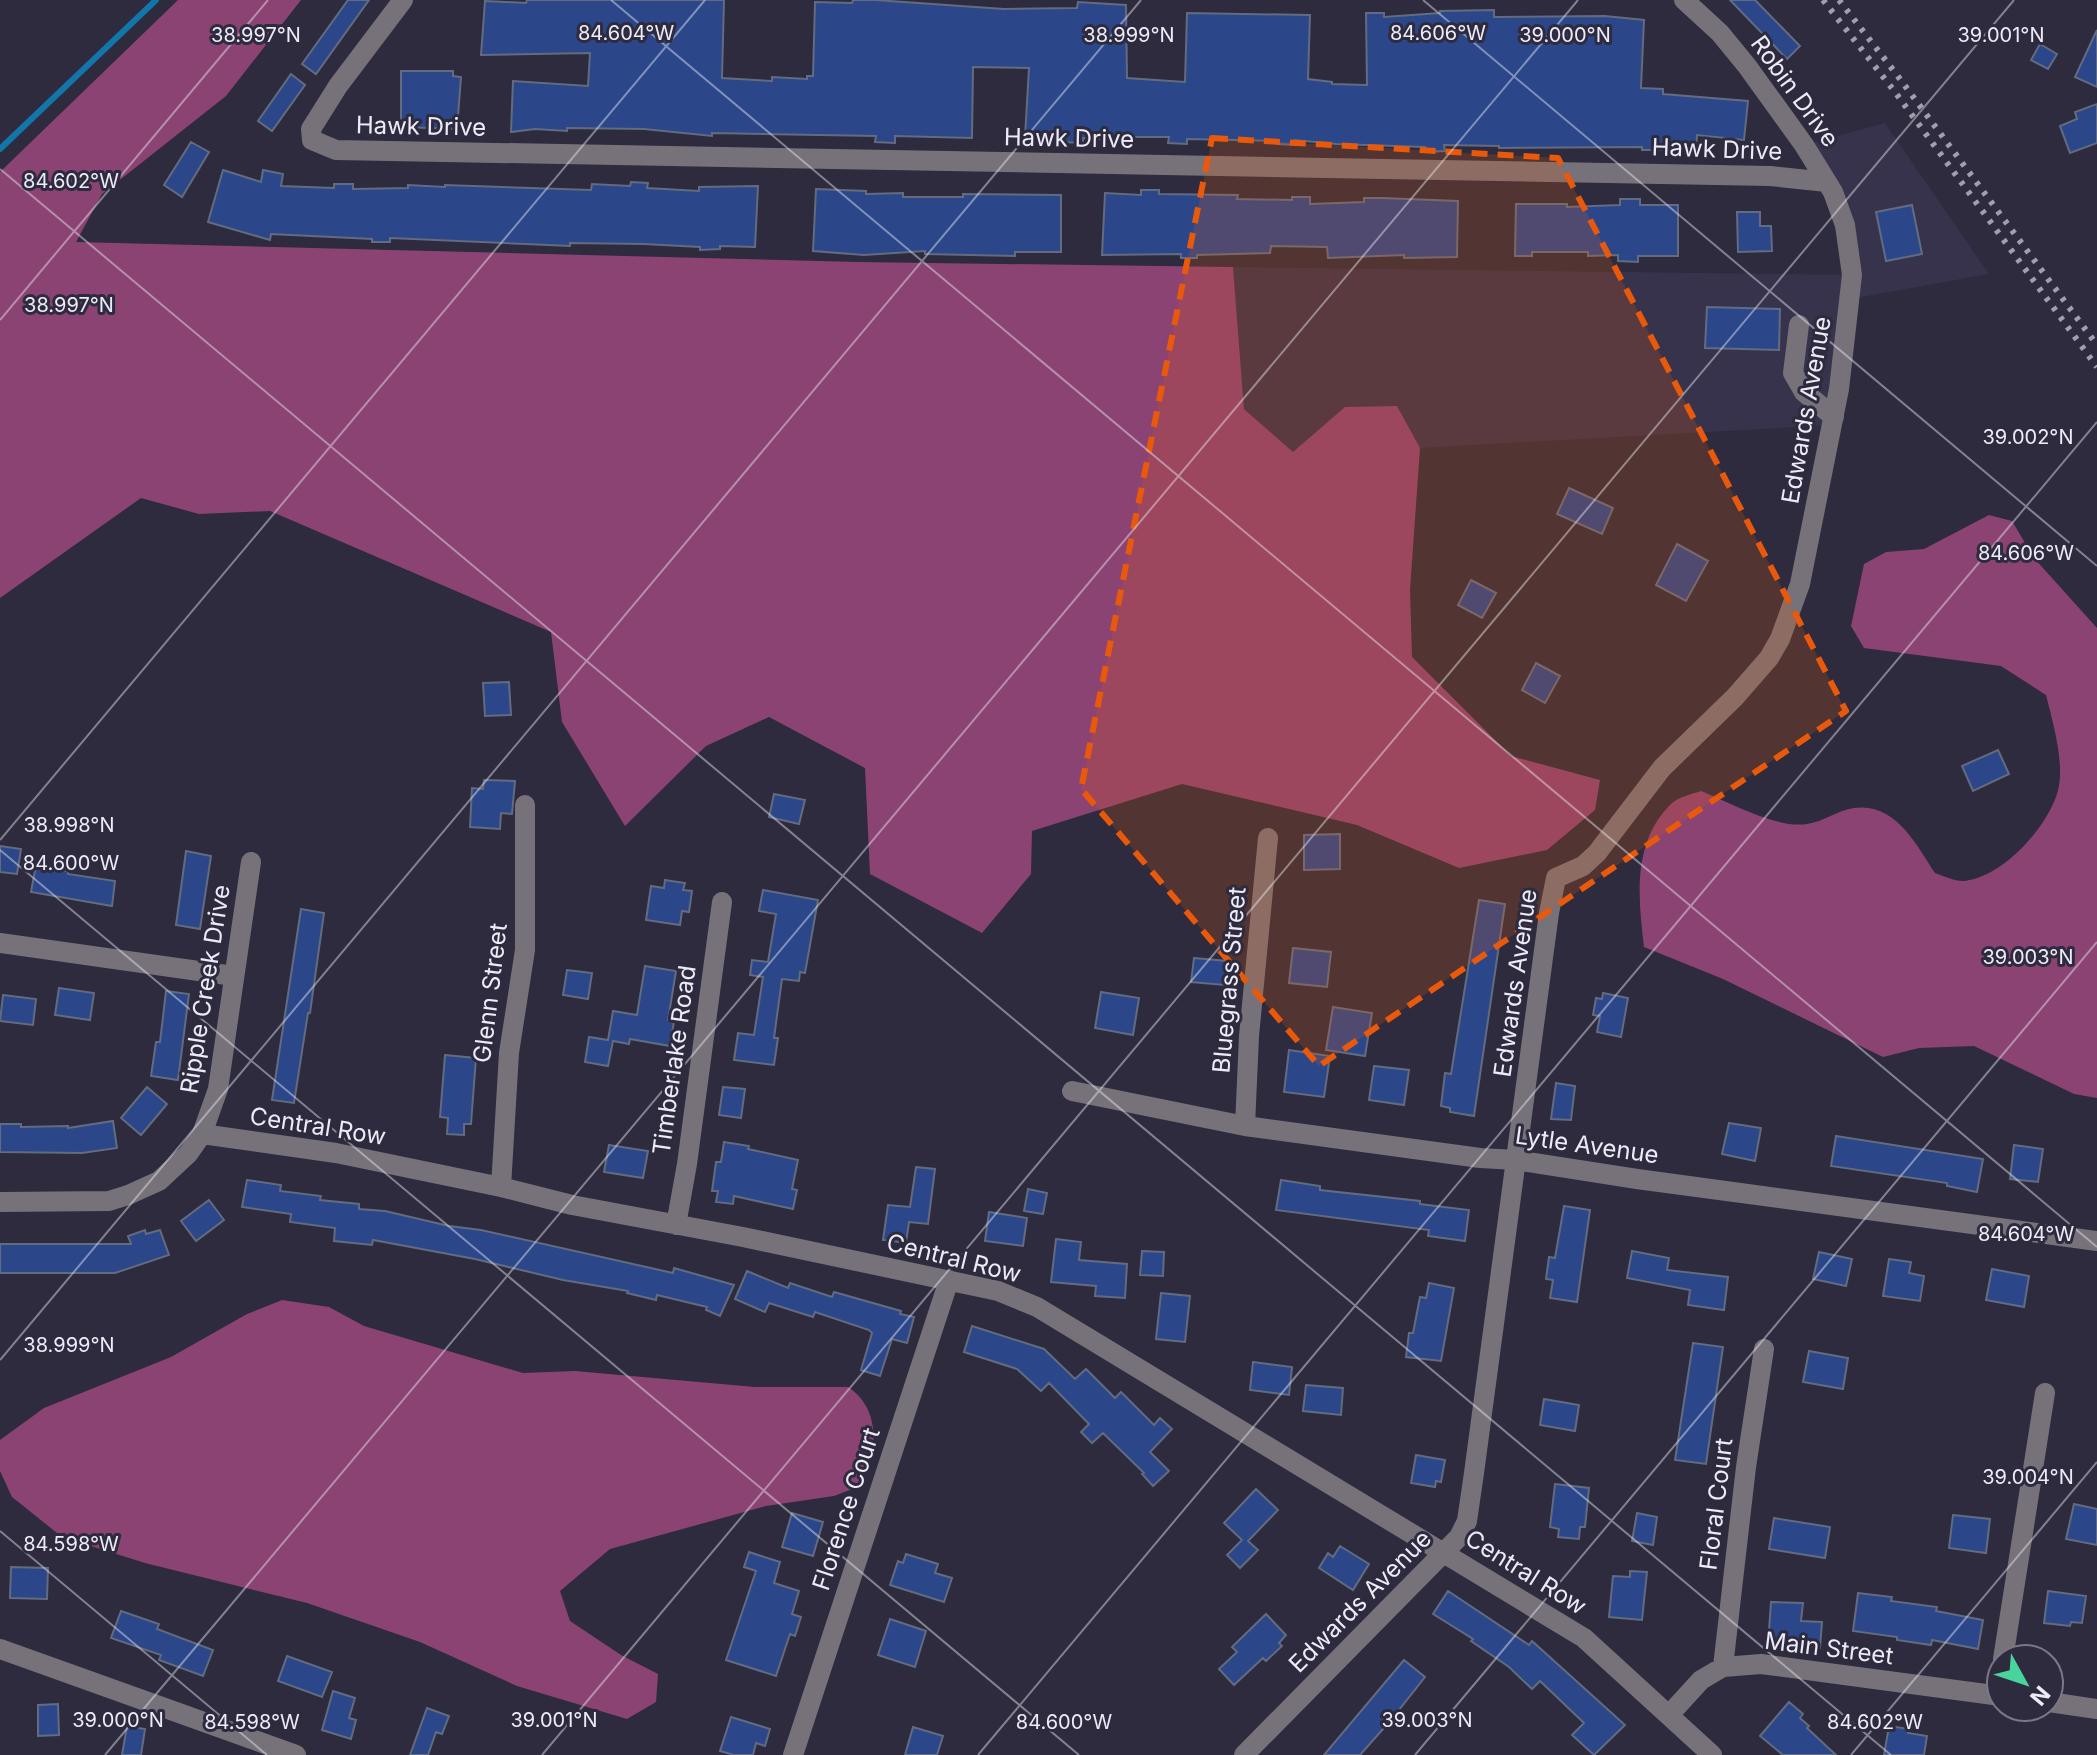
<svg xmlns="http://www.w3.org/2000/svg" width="2097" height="1755" viewBox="0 0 2097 1755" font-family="Inter,sans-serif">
	<rect width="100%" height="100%" fill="#2d2b3d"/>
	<path fill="#37334c" d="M1885 123 1989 274 1850 299 1832 425 1420 448 1397 407 1293 452 1244 409 1233 267 1851 275V260L1804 145Z"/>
	<path fill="#8b4374" d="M178 0H301L226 96 102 194 76 242 857 262 1233 267 1244 409 1293 452 1345 407 1397 406 1420 448 1410 590 1412 657 1511 756 1600 780 1595 810 1547 850 1459 868 1357 825 1182 784 1032 831 1031 874 982 933 870 874 865 768 769 717 706 746 625 826 562 722 551 632 270 511 199 514 141 498 0 598V172Z
		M1989 515 2012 521 2034 558 2097 628V1098L2074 1094 1974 1046 1919 1048 1883 1057 1723 979 1644 947C1638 897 1632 841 1672 803 1679 797 1692 794 1701 791 1729 802 1777 829 1807 824 1823 822 1838 810 1854 808 1895 802 1916 844 1935 873 1944 876 1956 882 1965 881 2003 876 2045 830 2057 794 2066 767 2053 723 2046 695L2001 666 1864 648 1851 626 1864 564 1886 552 1924 549Z
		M282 1300 329 1307 364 1326 523 1373 575 1371 755 1387H848C871 1402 877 1428 872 1454 870 1465 861 1478 855 1488L834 1496 766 1506 610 1549 560 1591 570 1621 621 1655 658 1674 656 1702 627 1719 517 1686 420 1642 307 1603 145 1563 62 1537 12 1497 0 1471V1440L44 1408 171 1357 247 1314Z"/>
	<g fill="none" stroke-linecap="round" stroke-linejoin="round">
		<path stroke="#1376aa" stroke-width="6" d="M0 149 156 0"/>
	</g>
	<path fill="#2b478a" stroke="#626b7f" stroke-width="2" d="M348 0H369L316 74 302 64Z
		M527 0H724L722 78 772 81V77L807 79V76H813L815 2 852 3 853 0H875L1004 9 1077 8 1078 2 1126 5 1127 78 1185 82 1187 13 1310 15 1308 79 1332 82V84L1367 85 1366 13H1384V17L1440 13V11L1494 10V17L1605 16 1644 20 1641 88 1663 89V94L1748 101 1744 140 1697 135 1696 150H1642V147L1499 148V146L1444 145 1445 151 1425 152V147L1336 144 1295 140V145L1278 144V141L1187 139V144L1168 143 1169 137H1116L1115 140 1083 138V143L1063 142 1064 139 1025 137 1029 68 973 67 972 138 895 136V143L875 142 876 136 712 133V136L644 129 567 128V131L535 129 511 132 513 81 588 86 590 53 481 55 485 1 526 3Z
		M1730 0H1755L1800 46 1787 59Z
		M2097 30V87L2075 77Z
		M2040 44 2057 54 2048 69 2031 60Z
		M401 71H453V76L461 77 457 129 401 127Z
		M291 74 305 85 272 131 258 121Z
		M2097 104V143L2070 153 2060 126 2077 119 2075 112Z
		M191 142 209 152 182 197 164 185Z
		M223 170 261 182 263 170 283 174 281 186 334 188V184H353V189L408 188V185L445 187V185L591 190 592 184 630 186 631 182 648 183 647 188 699 191V187L758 186 755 247 720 246V249L700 250V247L644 244 570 243V246L390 238V242H372V239L271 234 270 240 208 222Z
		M816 189 866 191V194L903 193V197H963V194L1061 195V252H1015V256L925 254V251L864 255 813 251Z
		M1141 190H1159V194L1238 195 1237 199 1292 200V197H1310V204L1364 202V198H1382L1458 201 1457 257 1404 258V255L1328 258 1327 247 1271 246 1270 253 1197 255V258H1181V254L1102 255 1105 193 1141 195Z
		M1620 199H1640V205H1678V256H1638V262L1618 261V255L1588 256V252H1532V256H1515L1516 204H1567V207L1620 205Z
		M1912 205 1922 254 1886 261 1876 212Z
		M1737 212H1760V226H1771L1772 251 1738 252Z
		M1707 307 1780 309 1779 350 1705 348Z
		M1569 488 1613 508 1602 534 1557 514Z
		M1677 544 1708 561 1686 601 1656 585Z
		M1471 580 1496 593 1482 618 1458 605Z
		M1536 663 1560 676 1545 703 1522 690Z
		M509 682 511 715 485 716 483 683Z
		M1998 750 2009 774 1973 791 1962 766Z
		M484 780 515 781 512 814 501 813 500 829 470 827 472 788 483 789Z
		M774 794 805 800 799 824 769 817Z
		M1340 834V869L1304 870V835Z
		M0 846 21 849 17 874 0 872Z
		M186 851 211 856 200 929 176 925Z
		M36 865 68 871V874L115 881 112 906 31 892Z
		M665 880 685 883 683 890 692 891 689 912 682 911 680 925 646 920 651 886 664 888Z
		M763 890 818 900 805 973 800 972 799 981 782 979 774 1038H778L774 1065 734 1060 738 1033 754 1035 763 977 750 975 752 960 768 962 776 914 759 911Z
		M1479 900 1505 904 1474 1116 1450 1112V1108L1441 1106 1445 1073 1451 1074Z
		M301 909 324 913 310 1013H308L294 1103 272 1100Z
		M1293 948 1331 952 1327 987 1289 983Z
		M1194 958 1227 961 1225 985 1191 982Z
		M645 966 676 971 668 1020 674 1021 670 1046 630 1039 629 1044 613 1041 608 1066 585 1062 589 1037 608 1040 613 1011 637 1015Z
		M567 970 592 973 588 999 563 995Z
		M59 988 94 993 90 1020 55 1015Z
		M166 991 189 994 178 1080 151 1076 156 1042H160Z
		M1101 992 1139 998 1133 1035 1095 1028Z
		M1603 993 1628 998 1621 1037 1597 1032 1600 1016 1593 1015 1596 998 1602 999Z
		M3 995 36 999 33 1025 0 1021Z
		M1333 1007 1372 1013 1365 1056 1326 1050Z
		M1289 1050 1330 1056 1324 1097 1284 1092Z
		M445 1055 476 1058 471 1124H464V1135L447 1134 448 1118 440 1117Z
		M1374 1066 1409 1070 1404 1105 1369 1100Z
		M1556 1083 1575 1086 1571 1120 1551 1119Z
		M147 1087 167 1104 141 1135 121 1118Z
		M723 1087 745 1089 741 1118 719 1115Z
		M113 1121 117 1148 82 1153 0 1152V1124H21V1127L68 1126V1128Z
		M1729 1123 1761 1128 1755 1161 1722 1154Z
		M1836 1136 1983 1159 1977 1192 1947 1186V1183L1831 1166Z
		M724 1142 749 1146 748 1149 798 1160 792 1189 797 1190 793 1209 734 1196 733 1204 716 1202 718 1191H712L716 1162H721Z
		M609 1145 648 1151 643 1178 604 1172Z
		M2014 1145 2043 1149 2038 1182 2010 1179Z
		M916 1167 935 1169 928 1224 909 1222 906 1243 883 1240 888 1205 910 1207Z
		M247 1180 281 1185 280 1191 321 1196 320 1200 359 1204V1209L385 1211 449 1226 481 1230 673 1273 674 1268 734 1285 720 1316 706 1310 707 1307 657 1295 656 1300 627 1293 628 1291 563 1280 475 1259 373 1240 372 1245 334 1241 335 1228 290 1222 291 1214 242 1207Z
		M1281 1180 1320 1186V1190L1420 1201V1204L1469 1210 1465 1241 1428 1236 1429 1230 1276 1210Z
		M1028 1189 1047 1193 1043 1214 1024 1211Z
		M209 1200 224 1220 196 1241 181 1221Z
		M1564 1206 1590 1210 1577 1302 1550 1298 1553 1280 1546 1279 1549 1257 1555 1258Z
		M989 1212 1027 1218 1023 1246 985 1241Z
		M145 1230 146 1234 160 1230 169 1255 115 1273H0V1244H131L128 1236Z
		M1056 1239 1081 1242 1079 1260 1127 1264 1125 1298 1095 1296 1096 1286 1051 1282Z
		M1142 1251 1164 1252 1163 1276 1140 1275Z
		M1632 1251 1669 1258 1667 1270 1728 1277 1724 1310 1688 1305 1690 1290 1627 1278Z
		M1819 1252 1852 1259 1846 1286 1813 1279Z
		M1889 1259 1911 1262 1909 1273 1924 1276 1920 1301 1883 1296Z
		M1992 1269 2029 1276 2024 1307 1986 1300Z
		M747 1271 788 1288 790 1283 832 1297 834 1292 901 1311 900 1314 914 1317 907 1343 892 1339 880 1376 861 1370 872 1333 869 1330 815 1312 813 1317 769 1303 765 1312 735 1299Z
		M1429 1283 1454 1288 1441 1361 1406 1357 1409 1333H1413L1420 1297 1426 1298Z
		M1161 1293 1190 1296 1185 1342 1156 1339Z
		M972 1326 1044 1349 1075 1379 1086 1369 1115 1398 1121 1392 1154 1425 1160 1418 1172 1429 1150 1452 1169 1471 1153 1486 1142 1474 1144 1473 1103 1433 1092 1443 1081 1432 1089 1424 1049 1383 1041 1391 1017 1369 964 1352Z
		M1693 1343 1723 1347 1706 1464 1675 1460Z
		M1809 1351 1848 1358 1843 1389 1803 1382Z
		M1253 1362 1292 1367 1289 1395 1250 1390Z
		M1306 1385 1343 1388 1341 1415 1303 1411Z
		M1544 1399 1579 1405 1575 1431 1540 1425Z
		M1416 1455 1445 1460 1441 1482 1436 1481 1435 1487 1411 1483Z
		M1555 1484 1589 1488 1585 1527H1580L1579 1539 1558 1537 1559 1529 1550 1527Z
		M1256 1489 1278 1510 1248 1541 1258 1550 1240 1568 1227 1555 1242 1540 1224 1523Z
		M2074 1504 2097 1509V1545L2066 1539Z
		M792 1513 823 1522 813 1556 782 1547Z
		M1637 1513 1657 1517 1653 1545 1632 1541Z
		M1953 1515 1990 1519 1986 1553 1949 1548Z
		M1774 1518 1830 1527 1825 1558 1769 1549Z
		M1340 1546 1369 1564 1353 1590 1319 1568 1328 1553 1333 1557Z
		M749 1552 780 1562 774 1583 799 1591 792 1614 801 1617 795 1636 790 1634 776 1676 726 1660 756 1571 744 1567Z
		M906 1554 938 1564 935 1573 952 1578 944 1602 890 1585 898 1561 903 1563Z
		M11 1567 48 1568 47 1599 10 1598Z
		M1630 1571 1647 1572 1642 1620 1609 1617 1613 1576 1630 1577Z
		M1448 1591 1529 1645 1532 1641 1625 1725 1594 1755 1572 1735 1584 1723 1540 1681 1532 1689 1509 1667 1471 1641 1473 1639 1433 1614Z
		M2048 1591 2086 1596 2082 1623 2071 1622 2070 1626 2044 1623Z
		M1858 1593 1892 1597 1891 1601 1937 1607 1936 1611 1983 1620 1978 1649 1932 1640 1931 1645 1897 1640V1637L1853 1631Z
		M1771 1602 1803 1603 1801 1621 1822 1622 1820 1648 1768 1644Z
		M121 1611 159 1624 157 1629 213 1650 203 1676 159 1660 161 1655 111 1638Z
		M1266 1614 1286 1635 1279 1643 1282 1646 1266 1661 1263 1658 1234 1685 1219 1669 1237 1652 1232 1647Z
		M890 1619 926 1631 915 1667 878 1655Z
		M287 1656 332 1672 322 1697 278 1681Z
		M1404 1660 1425 1677 1391 1720 1360 1755H1324Z
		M333 1691 355 1698 349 1718 356 1720 351 1739 322 1730Z
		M1789 1702 1803 1714 1800 1718 1809 1726 1807 1728 1836 1755H1783L1760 1736Z
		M58 1704 59 1735 38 1736V1705Z
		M427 1708 449 1716 442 1734 436 1732 428 1755H410Z
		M731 1717 770 1729 765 1746 756 1743 753 1755H734L720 1751Z
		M127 1726 145 1729 141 1755H122Z
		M1889 1726 1909 1729 1908 1733 1927 1736 1924 1755H1884Z
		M913 1727 943 1736 937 1755H905Z"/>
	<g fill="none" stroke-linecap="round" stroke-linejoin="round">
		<path stroke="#77727a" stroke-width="20" d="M403 0 338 86 311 129 312 140 336 150 1770 176 1827 182
			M1799 325 1793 373 1804 392 1834 417
			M0 943 234 976
			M1072 1091 1245 1126 1480 1158 1516 1160 1637 1179 2097 1241
			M1245 1126 1249 1036 1268 838
			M202 1134 336 1153 501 1187 572 1205 743 1237 998 1291 1037 1307 1584 1638 1712 1755
			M501 1187 509 1053 525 950V805
			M0 1202 109 1201 128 1195 159 1181 188 1154 202 1134 218 1089 251 862
			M676 1225 687 1164 722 902
			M0 1649 296 1755
			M2003 1659 2045 1393
			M1723 1667 1746 1467 1764 1349
			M2049 1702 2097 1709
			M1669 1715 1701 1680 1723 1667 1761 1664 2001 1696
			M793 1755 949 1280
			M1244 1755 1459 1537 1467 1521 1474 1473 1549 913 1556 878 1583 866 1597 853 1662 768 1735 697 1769 658 1780 639 1800 584 1839 389 1852 275 1845 225 1833 192 1804 145 1747 66 1720 33 1684 0"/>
		<path stroke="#a19fae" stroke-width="6" stroke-dasharray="4 8" stroke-linecap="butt" d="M1823 0 1895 92 2097 367
			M1839 0 1897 75 2097 345"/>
	</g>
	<path fill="#e8590c" fill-opacity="0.2" stroke="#e8590c" stroke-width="6" stroke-dasharray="16 10" stroke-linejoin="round" d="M1212 138 1558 158 1846 711 1319 1066 1081 789Z"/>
	<path fill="none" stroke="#ecebf7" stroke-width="2" stroke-opacity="0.45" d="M611 0 2097 1247M1423 0 2097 566M0 169 1891 1755M0 320 268 0M0 840 705 0M0 850 1079 1755M0 1360 1141 0M0 1531 267 1755M105 1755 1578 0M542 1755 2014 0M978 1755 2097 422M1415 1755 2097 942M1851 1755 2097 1462"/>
	<g text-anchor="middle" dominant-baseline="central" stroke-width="6" stroke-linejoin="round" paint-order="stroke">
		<g font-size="24" fill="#ecebf7" stroke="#2d2b3d">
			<text transform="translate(1795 91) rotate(54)">Robin Drive</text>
			<text transform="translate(421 126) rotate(1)">Hawk Drive</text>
			<text transform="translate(1069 138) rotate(1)">Hawk Drive</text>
			<text transform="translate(1717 149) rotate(2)">Hawk Drive</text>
			<text transform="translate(1806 410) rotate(-80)">Edwards Avenue</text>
			<text transform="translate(1229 980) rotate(-85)">Bluegrass Street</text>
			<text transform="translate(1515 983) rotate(-82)">Edwards Avenue</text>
			<text transform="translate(205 989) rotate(-81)">Ripple Creek Drive</text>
			<text transform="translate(490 993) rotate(-83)">Glenn Street</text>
			<text transform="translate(674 1060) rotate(-82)">Timberlake Road</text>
			<text transform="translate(318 1126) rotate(9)">Central Row</text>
			<text transform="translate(1587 1145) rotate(8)">Lytle Avenue</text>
			<text transform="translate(954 1258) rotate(14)">Central Row</text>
			<text transform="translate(1716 1504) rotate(-83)">Floral Court</text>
			<text transform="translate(846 1509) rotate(-72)">Florence Court</text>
			<text transform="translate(1526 1572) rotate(32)">Central Row</text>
			<text transform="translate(1360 1601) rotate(-45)">Edwards Avenue</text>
			<text transform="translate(1829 1648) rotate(7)">Main Street</text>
		</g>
	</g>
	<g font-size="20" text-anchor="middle" fill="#ecebf7" stroke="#2d2b3d" stroke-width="6" stroke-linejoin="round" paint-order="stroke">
		<text x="626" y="40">84.604°W</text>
		<text x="1438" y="40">84.606°W</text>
		<text x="256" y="42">38.997°N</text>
		<text x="1129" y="42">38.999°N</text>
		<text x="1565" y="42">39.000°N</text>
		<text x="2001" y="42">39.001°N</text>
		<text x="71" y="188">84.602°W</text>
		<text x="69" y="312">38.997°N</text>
		<text x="2028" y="444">39.002°N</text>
		<text x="2026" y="560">84.606°W</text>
		<text x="69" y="832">38.998°N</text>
		<text x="71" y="870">84.600°W</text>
		<text x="2028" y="964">39.003°N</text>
		<text x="2026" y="1241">84.604°W</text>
		<text x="69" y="1352">38.999°N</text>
		<text x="2028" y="1484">39.004°N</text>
		<text x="71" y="1551">84.598°W</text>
		<text x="118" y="1727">39.000°N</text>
		<text x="554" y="1727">39.001°N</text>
		<text x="1427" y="1727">39.003°N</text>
		<text x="252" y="1729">84.598°W</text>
		<text x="1064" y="1729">84.600°W</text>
		<text x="1875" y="1729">84.602°W</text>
	</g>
	<g transform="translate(2025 1683) rotate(130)"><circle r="38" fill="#2d2b3d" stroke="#797887" stroke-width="2"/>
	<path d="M0-6L14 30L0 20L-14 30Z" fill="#48d49d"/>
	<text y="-12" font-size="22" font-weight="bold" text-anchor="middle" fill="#ecebf7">N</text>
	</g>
</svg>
